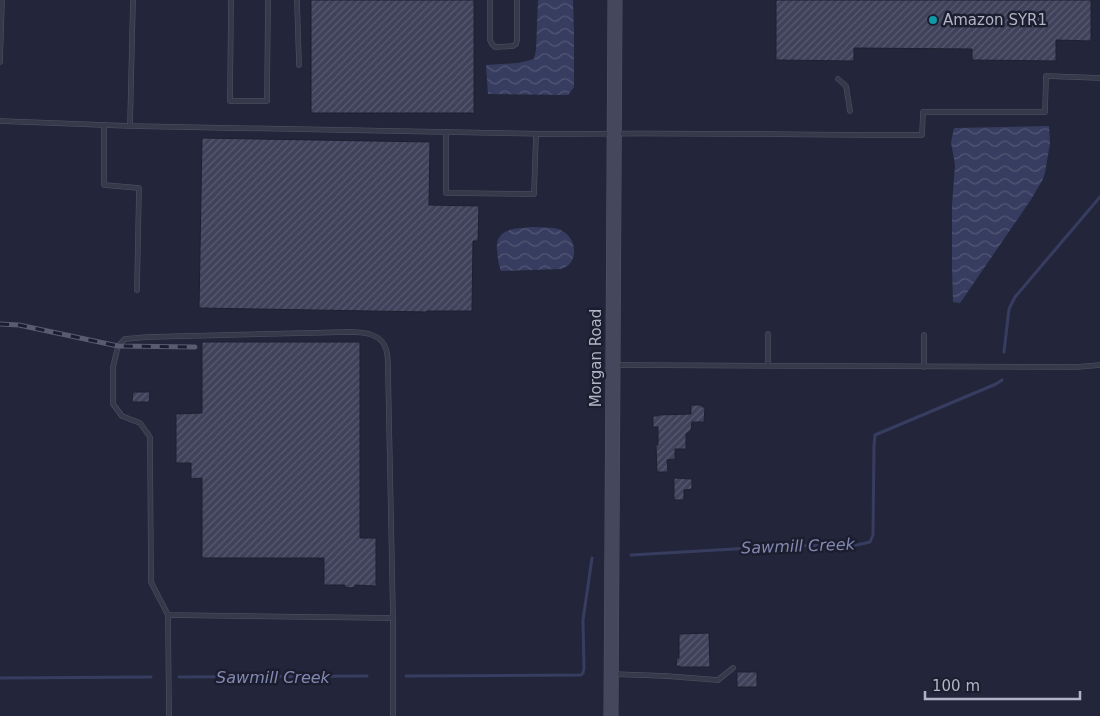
<svg xmlns="http://www.w3.org/2000/svg" width="1100" height="716" viewBox="0 0 1100 716" font-family="'DejaVu Sans',sans-serif">
	<defs>
		<pattern id="water-waves" width="16" height="10" patternUnits="userSpaceOnUse" patternTransform="scale(1.25)"><rect width="16" height="10" fill="#373d60"/><path d="M0 5q4-4 8 0t8 0" fill="none" stroke="#525775"/></pattern>
		<pattern id="building-hatch" width="6" height="6" patternUnits="userSpaceOnUse" patternTransform="scale(1.25)"><rect width="6" height="6" fill="#3f425a"/><path d="M-1 1l2-2M0 6l6-6M5 7l2-2" fill="none" stroke="#585b70"/></pattern>
	</defs>
	<rect width="100%" height="100%" fill="#23263a"/>
	<path fill="url(#water-waves)" d="M538 0H573L574 33V87L568 95 488 94 486 65 518 63 534 59 536 50Z
		M1049 126 1050 143 1045 173 1042 181 1030 201 960 303 953 302 952 268V205L955 165 951 142 954 128Z
		M533 227C542 228 556 226 564 232 578 241 578 266 560 269L501 271C498 264 498 257 497 250 495 227 516 229 533 227Z"/>
	<g fill="none" stroke-linecap="round" stroke-linejoin="round">
		<path stroke="#373d60" stroke-width="3" d="M1004 352 1009 309 1015 297 1100 197
			M631 555 785 546 857 545 870 542 873 535 874 446 875 435 996 384 1002 380
			M406 676 581 675 583 673 584 668 583 620 592 558
			M179 677 367 676
			M0 678 151 677"/>
	</g>
	<path fill="url(#building-hatch)" stroke="#1e2031" d="M311 0H474V113H311Z
		M776 0H1091V41L1056 40V61L972 60V49L854 48V61L776 60Z
		M202 138 430 142 429 205 479 206 478 241H473L472 311H427V312L199 308Z
		M202 342H360V538H376V586L355 585V587L350 588 345 587V585H324V558H202V478L191 479V463H176V414L202 413Z
		M133 392H150L149 402H132Z
		M691 405H702V407H705L704 422H692L691 430 686 434V449H675V459L667 460 668 472H657L656 445H658V427H653V416H658V415L691 414Z
		M674 478 692 479V489L684 490V500H674Z
		M709 633 710 667H679V666H676L677 658H679V634Z
		M737 672H757V687H737Z"/>
	<g fill="none" stroke-linecap="round" stroke-linejoin="round">
		<g stroke="#525465" stroke-width="5.5">
			<path id="lane" d="M133 0 130 126 554 134C676 132 799 135 922 135L923 112H1045L1046 76 1100 78
				M231 0 230 101H267L268 0
				M297 0 299 65
				M490 0V40L492 44 495 47 513 46 516 44 517 40V0
				M0 62 2 0
				M838 79 846 86 850 111
				M0 121 130 126
				M104 125V185L139 188 137 290
				M446 132V193L534 194 536 134
				M924 335V367
				M614 365 1077 367 1100 365
				M768 366V334
				M168 615 151 582 150 437 140 423 122 416 113 404V367L118 346 125 339 148 337 349 332C363 332 381 333 386 349 388 355 388 363 388 369L393 618
				M612 674 666 676 718 680 733 668
				M169 716 168 615 393 618V716"/>
		</g>
		<g stroke="#525465" stroke-width="15">
			<path id="secondary" d="M611 716 615 0"/>
		</g>
		<use href="#lane" stroke="#36394a" stroke-width="4.5"/>
		<use href="#secondary" stroke="#45475d" stroke-width="14"/>
		<g stroke="#595c71" stroke-width="5">
			<path id="rail" d="M0 324 19 325 118 346 195 347"/>
		</g>
		<use href="#rail" stroke="#1c1e2f" stroke-width="3" stroke-dasharray="9" stroke-linecap="butt"/>
	</g>
	<circle fill="#0f9aa8" stroke="#1c1e2f" stroke-width="2" cx="933" cy="20" r="5"/>
	<g text-anchor="middle" dominant-baseline="central" stroke-width="5" stroke-linejoin="round" paint-order="stroke">
		<g font-size="15" fill="#b2b4c6" stroke="#1c1e2f" text-anchor="start">
			<text x="943" y="20">Amazon SYR1</text>
		</g>
		<g font-size="15" fill="#b2b4c6" stroke="#1c1e2f">
			<text transform="translate(596 358) rotate(-90)">Morgan Road</text>
		</g>
		<g font-size="16" font-style="italic" fill="#8289b2" stroke="#1c1e2f">
			<text transform="translate(798 546) rotate(-2)">Sawmill Creek</text>
			<text x="273" y="677">Sawmill Creek</text>
		</g>
	</g>
	<path d="M925 691v8h155v-8" fill="none" stroke="#b2b4c6" stroke-width="2.5"/>
	<text x="932" y="691" font-size="15" fill="#b2b4c6" stroke="#1c1e2f" stroke-width="4" paint-order="stroke">100 m</text>
</svg>
